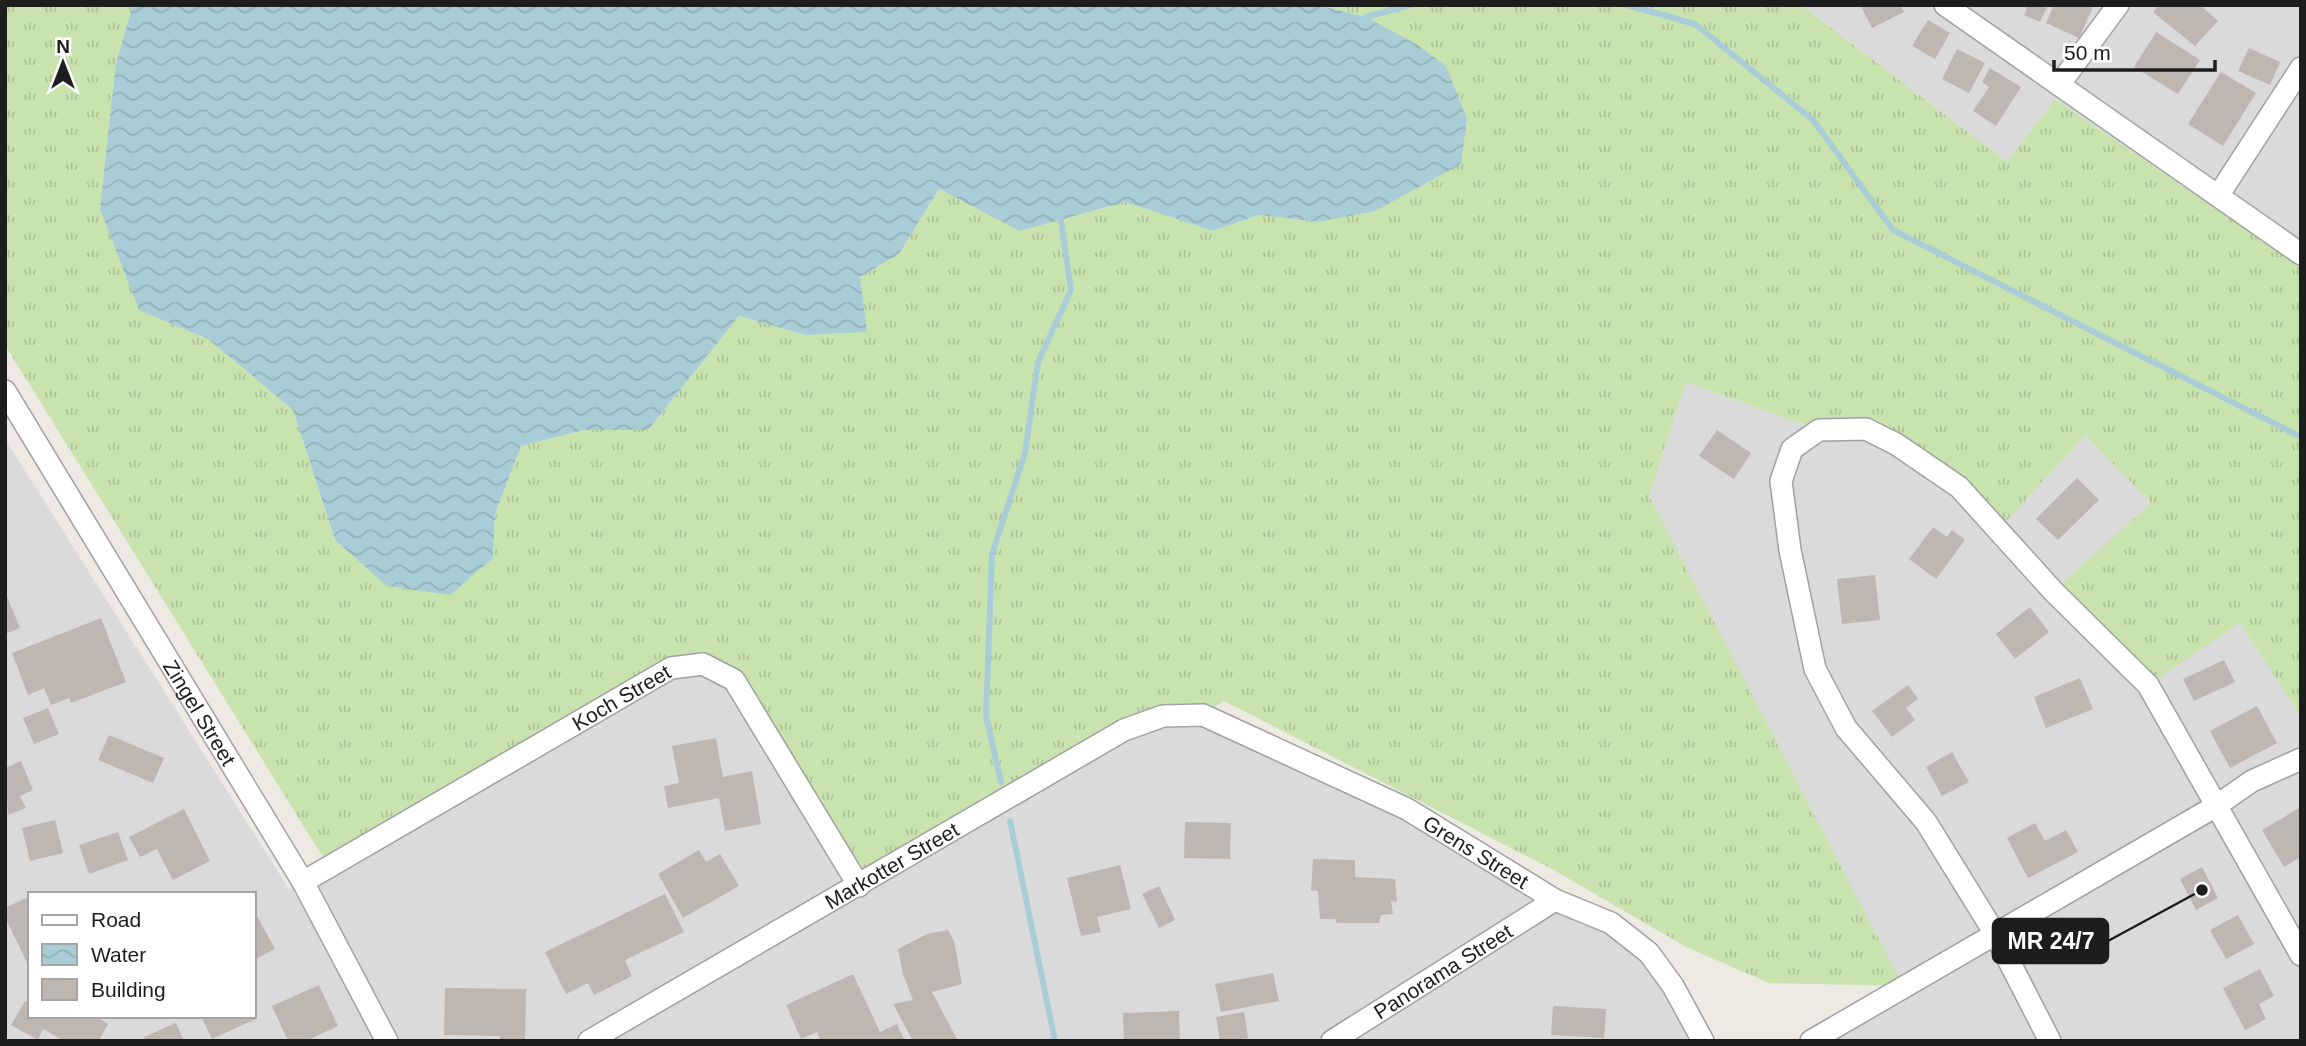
<svg xmlns="http://www.w3.org/2000/svg" width="2306" height="1046" viewBox="0 0 2306 1046" font-family="Arial,sans-serif">
	<defs>
		<pattern id="grass-tufts" width="24" height="20" patternUnits="userSpaceOnUse" patternTransform="scale(1.75)"><rect width="24" height="20" fill="#c9e3af"/><path d="M3 7l-1-3M5 7V3M7 7l1-3M15 17l-1-3M17 17v-4M19 17l1-3" fill="none" stroke="#acc296"/></pattern>
		<pattern id="water-waves" width="16" height="10" patternUnits="userSpaceOnUse" patternTransform="scale(1.75)"><rect width="16" height="10" fill="#a9cdd7"/><path d="M0 5q4-4 8 0t8 0" fill="none" stroke="#91b0b8"/></pattern>
	</defs>
	<rect width="100%" height="100%" fill="#edeae4"/>
	<path fill="#dbdada" fill-rule="evenodd" d="M1801 5H2301V267L2055 99 2007 162Z
		M1686 382 1819 430 2084 434 2151 503 2054 591 2240 623 2301 717V1041H1811L1902 987 1648 496Z
		M5 439 289 889 671 668 1124 730 1203 715 1555 900 1649 953 1703 1041H5ZM30 894H254V1016H30Z"/>
	<path fill="url(#grass-tufts)" d="M5 5H133L116 63 139 309 208 339 293 410 335 541 493 557 495 514 521 446 584 430H648L739 316 805 335 860 277 899 254 939 189 1020 231 1125 202 1213 231 1259 215 1318 222 1416 44 1366 17 1317 5H1801L2007 162 2055 99 2301 267V717L2240 623 2148 685 2053 591 2151 503 2085 435 1998 530 1896 444 1819 430 1686 382 1649 496 1903 986 1769 983 1686 947 1552 869 1224 701 1203 715 1163 716 859 886 734 680 671 668 329 867 5 345Z"/>
	<path fill="url(#water-waves)" d="M133 5H1317L1366 17 1416 44 1446 66 1467 119 1461 164 1375 211 1318 222 1259 215 1213 231 1125 202 1020 231 939 189 899 254 860 277 867 332 805 335 739 316 648 430H584L521 446 495 514 493 558 450 595 387 586 335 540 293 410 208 339 139 310 100 209 116 63Z"/>
	<g fill="none" stroke-linecap="round" stroke-linejoin="round">
		<path stroke="#a9cdd7" stroke-width="6" d="M1627 5 1695 24 1813 120 1893 230 2301 437
			M1366 17 1411 5
			M1001 782 986 716 992 554 1025 453 1038 362 1071 290 1061 220
			M1010 821 1055 1041"/>
	</g>
	<path fill="#bdb6b1" d="M1860 5H1900L1904 12 1872 28Z
		M2020 5H2048L2040 22 2024 15 2027 8Z
		M2054 5H2094L2079 38 2046 23Z
		M2159 5H2200L2218 21 2195 46 2153 12Z
		M1928 20 1950 33 1935 59 1912 46Z
		M2156 32 2200 60 2178 94 2134 67Z
		M2249 48 2280 62 2270 85 2238 71Z
		M1957 49 1985 63 1969 93 1942 79Z
		M1990 68 2021 87 1996 126 1973 111 1989 87 1982 82Z
		M2221 72 2256 93 2223 146 2188 124Z
		M1717 430 1751 453 1734 479 1699 456Z
		M2077 478 2099 500 2058 540 2036 519Z
		M1933 527 1947 537 1952 530 1965 540 1936 579 1909 559Z
		M1875 575 1880 620 1842 624 1837 579Z
		M5 592 20 628 5 634Z
		M2030 607 2049 632 2015 659 1996 634Z
		M101 618 126 682 71 703 69 698 51 705 44 688 28 695 12 653Z
		M2224 660 2235 682 2194 701 2183 679Z
		M2080 678 2093 709 2046 728 2034 697Z
		M1908 685 1918 699 1906 708 1915 720 1892 737 1872 711Z
		M2257 706 2277 743 2230 768 2210 731Z
		M48 708 59 734 34 744 23 718Z
		M109 735 164 758 153 783 98 760Z
		M716 738 723 777 752 771 761 824 725 831 719 798 668 808 664 786 679 783 672 746Z
		M1952 752 1969 782 1942 796 1926 767Z
		M21 761 33 790 20 796 26 808 8 815 5 768Z
		M2301 807V857L2284 867 2262 830Z
		M184 809 210 861 173 880 157 849 140 857 129 837Z
		M55 820 63 853 30 861 22 828Z
		M1185 822 1231 823 1230 859 1184 858Z
		M2035 823 2045 841 2066 830 2078 852 2028 878 2007 838Z
		M118 832 128 860 89 874 79 845Z
		M699 850 706 862 720 854 739 886 683 918 658 874Z
		M1313 859 1355 860V877L1395 879 1397 902 1391 901 1393 914 1381 915 1379 923H1337L1335 919H1320L1318 891 1311 890Z
		M1120 865 1131 909 1097 917 1101 932 1081 936 1067 878Z
		M2202 867 2218 898 2196 910 2180 879Z
		M1159 886 1175 920 1159 928 1142 894Z
		M665 894 684 932 625 960 632 976 594 995 588 983 566 994 545 952Z
		M28 897 30 900V969L5 917V908Z
		M254 910 275 949 254 960Z
		M2238 915 2254 944 2226 959 2210 930Z
		M948 930 954 941 962 984 932 992 958 1041H913L893 1004 913 1000 903 974 898 949 927 934Z
		M2260 969 2274 996 2259 1004 2266 1019 2245 1030 2223 988Z
		M1273 973 1279 1001 1221 1012 1215 984Z
		M853 974 880 1032 897 1024 905 1041H821L817 1032 801 1039 786 1005Z
		M319 985 338 1026 306 1041H288L272 1006Z
		M445 988 526 989 525 1041H500V1036L444 1035Z
		M25 1001 30 1004V1016H95L108 1024 99 1041H64L43 1029 38 1040 11 1025Z
		M1553 1006 1606 1009 1604 1038 1551 1035Z
		M1179 1011 1180 1041H1124L1123 1013Z
		M1244 1012 1248 1038 1220 1041 1216 1017Z
		M201 1016H255L256 1019 212 1039Z
		M176 1023 184 1041H145L144 1037Z"/>
	<g fill="none" stroke-linecap="round" stroke-linejoin="round">
		<g stroke="#a1a1a1" stroke-width="24">
			<g id="minor">
				<path d="M1945 5 2301 254"/>
				<path d="M2059 85 2118 5"/>
				<path d="M2218 196 2301 68"/>
				<path id="s1" d="M5 391 303 882 387 1041"/>
				<path id="s2" d="M303 882 671 668 703 664 734 680 859 886"/>
				<path id="s3" d="M589 1041 1124 730 1163 716 1203 715 1407 809 1555 900 1611 923 1649 953 1673 986 1703 1041"/>
				<path id="s4" d="M1332 1041 1555 900"/>
				<path d="M1811 1041 2216 806 2252 781 2301 759"/>
				<path d="M2050 1041 1994 932 1926 822 1846 728 1815 669 1790 550 1781 481 1792 449 1819 430 1866 429 1896 444 1959 487 2053 591 2148 685 2301 955"/>
			</g>
		</g>
		<use href="#minor" stroke="#fff" stroke-width="21"/>
	</g>
	<g text-anchor="middle" dominant-baseline="central" stroke-width="7" stroke-linejoin="round" paint-order="stroke">
		<g font-size="21" fill="#1d1d1d" stroke="#fff">
			<text stroke="none"><textPath href="#s2" startOffset="368">Koch Street</textPath></text>
			<text stroke="none"><textPath href="#s1" startOffset="376">Zingel Street</textPath></text>
			<text stroke="none"><textPath href="#s3" startOffset="1006">Grens Street</textPath></text>
			<text stroke="none"><textPath href="#s3" startOffset="350">Markotter Street</textPath></text>
			<text stroke="none"><textPath href="#s4" startOffset="131">Panorama Street</textPath></text>
		</g>
	</g>
	<path fill="none" stroke="#1d1d1d" stroke-width="2.5" d="M2202 890L2108 941"/>
	<circle fill="#1d1d1d" stroke="#fff" stroke-width="2.5" cx="2202" cy="890" r="7"/>
	<rect fill="#1d1d1d" stroke="#1d1d1d" stroke-width="2.5" x="1993" y="919" width="115" height="44" rx="7"/>
	<g font-size="23" text-anchor="middle" font-weight="bold" fill="#fff">
		<text x="2051" y="949">MR 24/7</text>
	</g>
	<rect width="2306" height="1046" fill="none" stroke="#1d1d1d" stroke-width="14"/>
	<rect x="28" y="892" width="228" height="126" fill="#ffffff" stroke="#a5a5a5" stroke-width="2"/>
	<rect x="42" y="915" width="35" height="10" fill="#ffffff" stroke="#a5a5a5" stroke-width="2"/>
	<text x="91" y="927" font-size="21" fill="#1d1d1d">Road</text>
	<rect x="42" y="944" width="35" height="21" fill="url(#water-waves)" stroke="#a5a5a5" stroke-width="2"/>
	<text x="91" y="962" font-size="21" fill="#1d1d1d">Water</text>
	<rect x="42" y="979" width="35" height="21" fill="#bdb6b1" stroke="#a5a5a5" stroke-width="2"/>
	<text x="91" y="997" font-size="21" fill="#1d1d1d">Building</text>
	<g transform="translate(63 63)" stroke="#ffffff" stroke-width="5" paint-order="stroke">
	<path d="M0-5L12 26L0 18L-12 26Z" fill="#1d1d1d"/>
	<text y="-10" font-size="19" font-weight="bold" text-anchor="middle" fill="#1d1d1d">N</text>
	</g>
	<path d="M2054 60v10h161v-10" fill="none" stroke="#1d1d1d" stroke-width="3.5"/>
	<text x="2064" y="60" font-size="21" fill="#1d1d1d" stroke="#ffffff" stroke-width="5" paint-order="stroke">50 m</text>
</svg>
